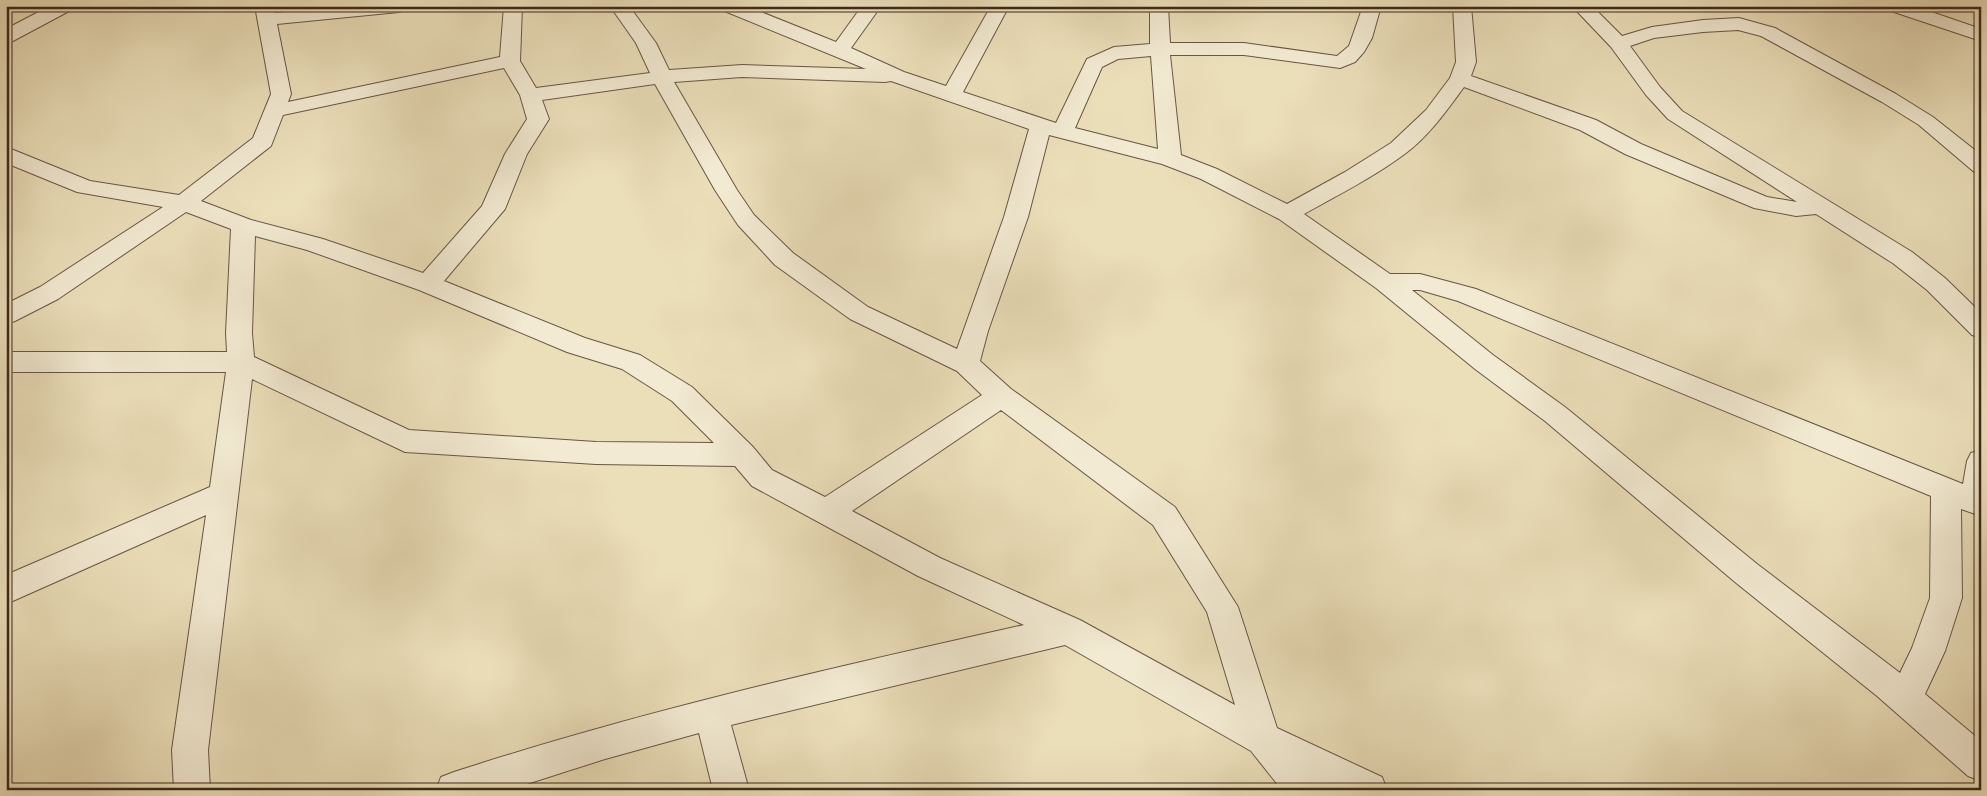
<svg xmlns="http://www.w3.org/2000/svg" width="1987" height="796" viewBox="0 0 1987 796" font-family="Cardo,serif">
	<rect width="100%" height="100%" fill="#ebdfba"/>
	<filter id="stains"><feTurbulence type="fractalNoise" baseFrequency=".004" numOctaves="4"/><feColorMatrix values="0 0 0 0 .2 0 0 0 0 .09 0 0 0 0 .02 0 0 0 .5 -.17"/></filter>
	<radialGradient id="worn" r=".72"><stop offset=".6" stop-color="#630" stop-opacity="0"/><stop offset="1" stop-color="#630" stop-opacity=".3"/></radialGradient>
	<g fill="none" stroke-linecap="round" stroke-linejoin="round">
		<g stroke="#695644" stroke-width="2">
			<path id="street" d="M50 6H73L71 10 13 41 6 43V29Z
				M255 6H273L275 13 343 6H408L406 10 399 12 277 24 291 94 288 102 500 57 504 6H522L520 61 536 88 650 73 636 43 610 6H629L656 43 669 70 742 65 866 69 722 10 720 6H746L836 42 862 6H881L851 48 904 72 946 86 991 6H1009L963 92 1056 123 1087 59 1114 47 1150 44V6H1168L1170 43H1244L1337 56 1349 46 1363 6H1381L1372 38 1364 52 1355 62 1340 68 1244 55H1170L1181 155 1217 169 1287 204 1345 172 1391 143 1426 110 1450 78 1456 62 1453 6H1471L1476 62 1471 76 1596 120 1641 144 1767 197 1797 202 1668 119 1646 95 1611 47 1572 6H1592L1622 36 1652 27 1703 20 1739 18 1775 28 1896 94 1933 117 1981 155V173L1973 171 1919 125 1882 102 1761 36 1738 30 1703 32 1654 38 1630 46 1660 87 1682 111 1912 252 1945 278 1981 313V338L1972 335 1927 290 1894 264 1816 214 1796 216 1754 208 1625 154 1580 130 1464 87C1447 110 1429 136 1406 153 1374 177 1338 195 1304 214L1390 274H1420L1476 289 1963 484 1967 461 1971 453 1981 450V516L1961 509 1962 598 1945 651 1925 694 1981 741V781L1968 776 1877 696 1735 582 1545 421 1475 369 1376 288 1279 219 1201 179 1162 164 1049 135 1028 217 988 331 980 361 1011 389 1175 507 1238 607 1277 728 1382 777 1387 790H1330L1323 786 1324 790H1282L1251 751 1065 645 731 725 749 790H713L699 733 605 759 508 790H436L441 777 454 772C642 711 831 668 1024 625L918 576 752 486 735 466 596 464 405 452 252 379 208 750 210 790H174L172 750 206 515 6 604V575L210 487 226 372H6V352H227L226 333 231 229 186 212 58 299 15 321 6 324V304L40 287 163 207 77 192 6 163V147L90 181 179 195 253 138 271 94ZM1151 56 1158 149 1075 128 1102 67 1118 59ZM504 68 520 95 527 119 505 154 482 206 423 273 323 239 251 220 201 201 271 146 283 115ZM742 77 885 82 891 81 1029 129 1004 217 957 349 868 307 793 253 754 215 737 190 674 82ZM655 84 715 190 738 225 775 265 850 319 957 371 982 395 825 497 772 470 753 447 692 387 640 355 585 338 444 281 505 209 527 154 549 119 542 100ZM255 236 307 250 419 290 567 352 622 369 672 401 714 443 596 442 409 430 254 357 252 333ZM1412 290H1420L1458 301 1931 496 1930 598 1912 648 1900 673 1757 564 1565 407 1493 355ZM1001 410 1153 525 1207 612 1235 705 1080 620 940 558 852 511Z
				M1886 6H1914L1981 29V41L1888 10Z"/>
		</g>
		<use href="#street" fill="#f2ead2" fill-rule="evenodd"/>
	</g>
	<rect width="1987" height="796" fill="none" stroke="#ebdfba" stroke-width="25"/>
	<rect x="8" y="8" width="1972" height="781" fill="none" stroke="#3e281d" stroke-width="2.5"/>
	<rect x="12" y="12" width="1962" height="771" fill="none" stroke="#3e281d"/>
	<rect width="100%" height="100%" filter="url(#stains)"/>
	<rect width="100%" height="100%" fill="url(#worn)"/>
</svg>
